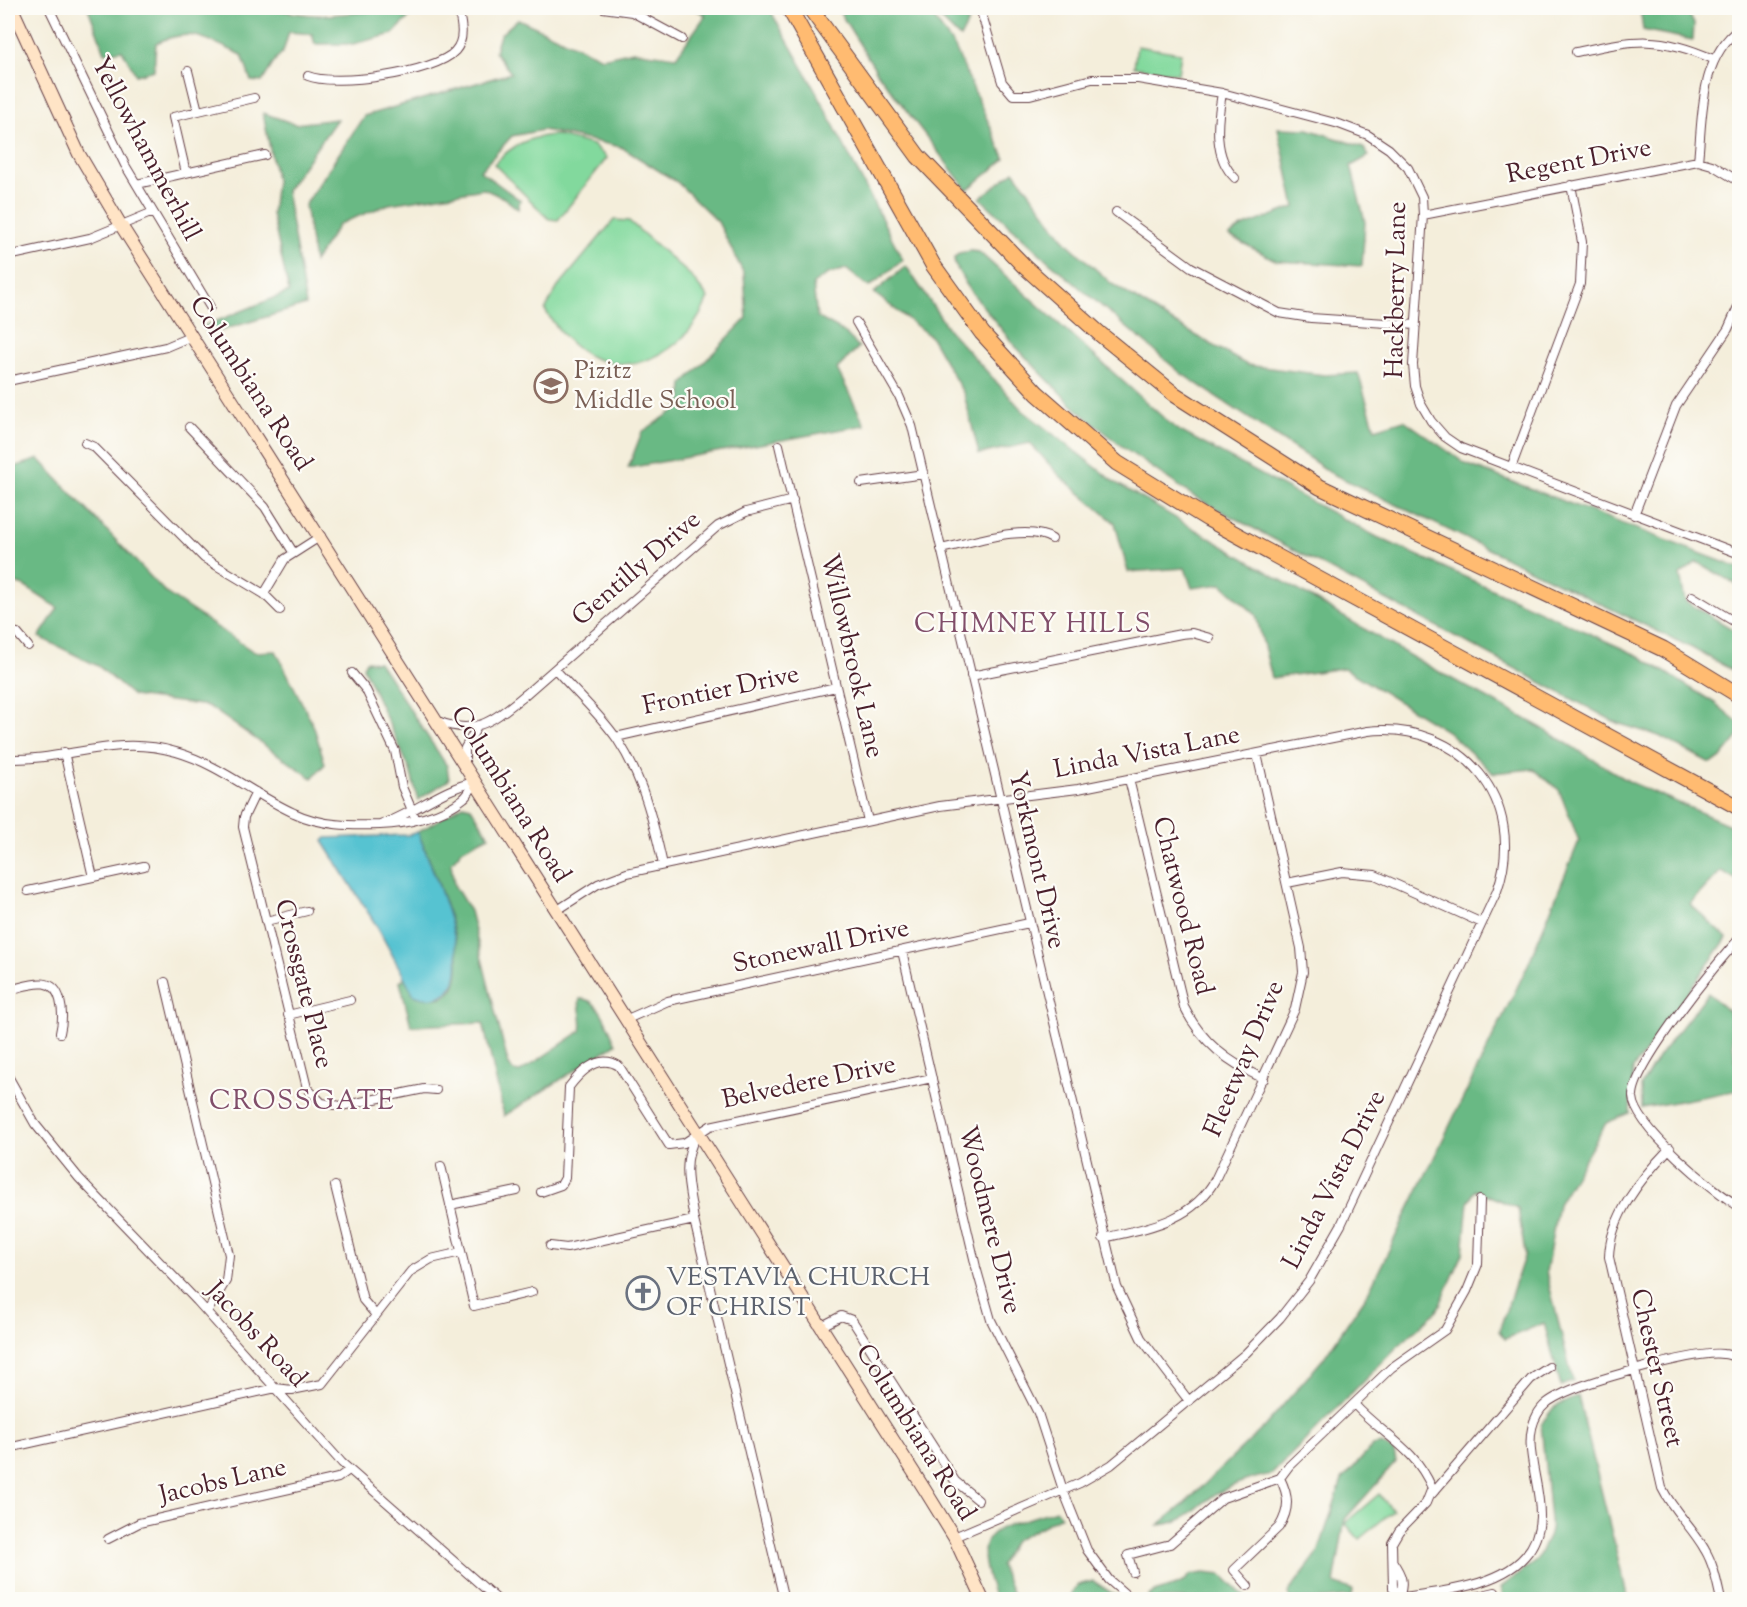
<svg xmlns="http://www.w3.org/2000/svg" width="1747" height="1607" viewBox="0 0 1747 1607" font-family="'Sorts Mill Goudy',serif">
	<rect width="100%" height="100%" fill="#fdfcf7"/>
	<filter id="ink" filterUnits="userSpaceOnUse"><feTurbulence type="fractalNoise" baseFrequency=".0167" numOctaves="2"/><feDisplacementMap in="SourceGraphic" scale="12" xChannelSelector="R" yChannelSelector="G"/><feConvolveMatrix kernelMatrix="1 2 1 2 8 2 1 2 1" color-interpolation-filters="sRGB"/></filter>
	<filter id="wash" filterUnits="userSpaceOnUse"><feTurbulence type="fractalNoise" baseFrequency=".008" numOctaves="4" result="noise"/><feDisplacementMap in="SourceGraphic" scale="24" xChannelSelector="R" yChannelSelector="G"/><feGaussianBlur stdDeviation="1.35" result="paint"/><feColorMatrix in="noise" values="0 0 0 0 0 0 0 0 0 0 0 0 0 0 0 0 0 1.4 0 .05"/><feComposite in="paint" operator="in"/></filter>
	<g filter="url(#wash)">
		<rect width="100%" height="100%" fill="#f4eedb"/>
		<path fill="#82d99d" stroke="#667c64" stroke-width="1.5" d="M1137 46 1181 53 1178 74 1134 67Z
			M556 135 593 145 607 158 558 220 549 219 494 164C512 145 530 136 556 135Z
			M614 220 629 221 690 275 708 298C690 344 645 377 594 358 572 349 557 329 545 310L558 287Z
			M1379 1494 1393 1511 1359 1539 1345 1523Z"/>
		<path fill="#69b984" stroke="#5a6c58" stroke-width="1.5" d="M88 8H274C322 24 370 7 418 8L393 34 353 44H315L312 34 289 32 283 52 276 59 262 82 251 81 242 55C206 40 194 26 156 43L154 70 136 75 122 50 105 53Z
			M693 8H769L816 91 903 260 869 287 846 269 828 274 813 284 817 317 844 332 859 347 837 369 865 425 628 468 642 432 681 406 683 384 747 318 744 274 718 222 677 182 621 147 543 130 512 136 480 171 520 200 518 209 504 198 484 189 389 204 339 224 314 262 305 205 364 116 511 73 495 52 500 35 518 19 602 58 633 51 676 57 706 15Z
			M837 8H927L955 48 1005 159 967 190 877 72Z
			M929 8H971L973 13 960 38Z
			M1640 8H1686L1694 24 1693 40 1643 30Z
			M263 113 295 124 337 119 286 191 306 305 209 334 204 326 289 292 272 214 276 180Z
			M1278 128 1308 129 1363 147 1369 156 1351 166 1365 222 1362 266 1277 261 1229 236 1242 227 1295 207Z
			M1014 171 1067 243 1112 284 1164 317 1247 365 1324 375 1358 373 1375 429 1404 420 1466 464 1739 568V586L1697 562 1680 575 1685 601 1739 633V674L1692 648 1333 474 1182 374 1048 261 980 198Z
			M971 251 979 252 1176 429 1377 537 1639 656 1715 703 1739 723V736L1720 759 1710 763 1659 736 1617 723 1195 497 1125 449 1073 406 1015 346 969 289 955 265 954 258 959 253Z
			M906 266 949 330 1022 410 1116 483 1412 657 1540 727 1630 782 1739 829V881L1721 871 1690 904 1727 938 1633 1069 1630 1113 1606 1123 1558 1204 1546 1272 1573 1381 1561 1386 1544 1323 1505 1339 1499 1331 1525 1254 1518 1208 1475 1190 1468 1202 1463 1254 1437 1311 1396 1348 1272 1474C1252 1478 1232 1484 1215 1495 1190 1510 1190 1522 1158 1525L1183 1505 1265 1426 1323 1359 1368 1293 1527 967 1579 841 1559 790 1533 769 1493 773 1447 731 1344 668 1272 678 1256 615 1222 584 1192 588 1185 568 1128 572 1115 523 1060 476 1030 443 979 454 964 394 931 337 874 293Z
			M39 459 166 593 254 652 276 651 314 727 325 764 312 778 208 706 133 696 98 666 39 637 58 608 24 586 8 581V469Z
			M366 661 379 662 447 766 449 780 418 800 410 770 363 667Z
			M463 805 471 807 489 836 463 849 451 863 454 885 470 911 508 1063 513 1071 520 1072 581 1031C584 1018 577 1006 580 999 600 997 608 1028 616 1044L504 1116 483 1023 411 1026 400 982 405 977 414 995C421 996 431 999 438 998 489 989 428 859 418 832Z
			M1708 993 1729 1012 1736 1066H1739V1090L1642 1108 1641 1086 1659 1056Z
			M1578 1396 1628 1599H1504L1501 1587 1536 1561 1551 1531 1541 1424 1554 1407Z
			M1382 1444 1394 1452 1396 1462 1345 1519 1334 1583 1353 1590 1352 1596 1327 1599H1290L1288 1593 1318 1553 1342 1480 1373 1446Z
			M1056 1510 1061 1516 1014 1541 1000 1565 1015 1599H995C968 1525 992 1531 1056 1510Z
			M1204 1573 1222 1575 1247 1599H1149L1148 1596C1161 1586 1179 1590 1190 1575Z
			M1093 1581 1121 1599H1074L1071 1593 1078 1585Z"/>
		<path fill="#57c3d1" stroke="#50717e" stroke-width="1.5" d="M418 832C429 864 482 973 444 994 434 1000 425 1000 414 995L376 925 323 841 326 838 408 835Z"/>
	</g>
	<g filter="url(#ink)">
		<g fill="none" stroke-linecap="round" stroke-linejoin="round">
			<g stroke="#643e45" stroke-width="10">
				<path id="street" d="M49 8 125 165 210 307
					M603 8 632 12 682 39
					M980 8 1002 82 1013 95H1030L1092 79H1138L1222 93 1339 124 1368 135 1389 149 1408 168 1422 197 1423 215 1413 365 1415 386 1421 404 1431 421 1445 437 1461 448 1740 554
					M1576 52C1634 40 1657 34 1713 59
					M188 71 198 111
					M308 76C334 87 436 73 455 51 466 39 461 22 458 8
					M1222 93C1217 122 1213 157 1235 178
					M1698 161C1703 115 1699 59 1740 28
					M186 173 173 117 254 98
					M137 184 265 155
					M1116 212 1191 267 1279 313 1311 318 1416 325
					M1423 215 1698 161 1712 165 1740 182
					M8 256 90 238 153 212
					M856 322 899 396 912 426 1117 1287 1141 1338 1189 1401
					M8 381 166 347 192 336
					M189 427 265 507 293 552
					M85 443 94 447 204 558 264 594 280 610
					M779 445 868 821
					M1511 468 1580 284 1582 242 1571 185
					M861 483 924 474
					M1634 515 1676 406 1728 329 1740 302
					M941 549C970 543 1027 523 1052 539
					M264 594 285 559 321 536
					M1692 596 1740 625
					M8 631 17 633 28 646
					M555 669C575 692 600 714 617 739 643 778 653 820 663 865
					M352 673 366 690 395 751 402 787 414 815
					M971 676 1181 634 1192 633 1210 638
					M437 721C478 737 494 719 526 694L718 526 746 512 793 500
					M616 737 836 687
					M64 752 93 877
					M8 759C66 761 115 734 176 752 219 764 254 795 294 813 321 826 352 826 380 825
					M465 765V748L477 727
					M1129 779 1184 1007C1202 1043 1228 1062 1264 1079
					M475 782C472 787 469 794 464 798 443 816 407 824 380 825 413 814 441 789 475 782Z
					M256 792 244 817 243 827 307 1088 322 1103 341 1106 424 1089 436 1090
					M1287 883 1342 872 1375 875 1482 923
					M28 891 144 866
					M556 911 598 884 627 873 940 806 1078 789 1368 731C1461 721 1529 800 1497 891L1341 1225 1309 1281 1280 1318 1246 1353 1111 1465 1080 1483 954 1537
					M266 921 307 911
					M1740 938C1717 962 1632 1067 1633 1097 1635 1127 1713 1191 1740 1207
					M902 951 976 1267 991 1320 1038 1413 1063 1490 1087 1550 1109 1580 1132 1600
					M165 982 229 1255 226 1281 207 1312
					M8 990C28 986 53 973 60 1000 63 1012 63 1021 60 1033
					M288 1015 350 1000
					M625 1020 668 1001 1029 923
					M8 1076 35 1124 79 1178 197 1301 342 1463 498 1600
					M696 1137C680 1162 690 1192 694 1220L784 1600
					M1670 1148C1642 1177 1610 1216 1609 1257L1662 1488C1673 1511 1693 1528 1705 1550 1714 1565 1717 1583 1721 1600
					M441 1166 474 1306 532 1292
					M335 1186 363 1300 375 1314
					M541 1192 561 1185 565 1178 569 1087C581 1071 599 1053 619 1066L669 1145 684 1143 710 1126 932 1078
					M450 1205 517 1191
					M1103 1238C1146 1228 1192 1222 1215 1180L1295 1009 1303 972 1301 948 1257 754
					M550 1246 567 1248 694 1220
					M822 1326 841 1316 852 1320 955 1481 978 1500
					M1354 1404C1383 1436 1414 1446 1432 1488L1426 1503 1399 1531 1392 1543 1393 1588 1399 1597
					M8 1448 276 1388 292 1390 322 1384 411 1271 431 1259 461 1252
					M1280 1478 1289 1466 1391 1368 1445 1330 1467 1291 1478 1264 1480 1200
					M1432 1494 1531 1379 1549 1367
					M108 1539 139 1523 338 1478 349 1470
					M1393 1562C1401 1574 1405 1582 1399 1597
					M1133 1572 1128 1555 1170 1544 1223 1498 1280 1478
					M1248 1586 1234 1570 1279 1527C1290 1509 1289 1496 1280 1478
					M1380 1600C1422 1594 1496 1590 1525 1556 1563 1513 1514 1455 1537 1415 1542 1405 1550 1400 1560 1395 1585 1382 1697 1350 1723 1354 1729 1354 1734 1357 1740 1360
					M1461 1600 1495 1592"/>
			</g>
			<g stroke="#643e45" stroke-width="14">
				<path id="secondary" d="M12 8 79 154 122 227 925 1490 954 1537 983 1600"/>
			</g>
			<g stroke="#643e45" stroke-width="17">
				<path id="highway" d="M789 8 933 265 982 333 1037 393 1117 463 1208 519 1740 808
					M810 8 918 156 1024 266 1100 334 1174 394 1320 487 1663 649 1740 696"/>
			</g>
			<use href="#street" stroke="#fff" stroke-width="8"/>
			<use href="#secondary" stroke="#ffe4c6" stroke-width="12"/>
			<use href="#highway" stroke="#ffbb71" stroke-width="15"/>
		</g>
	</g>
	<defs>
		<g id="school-ring" transform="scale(1.725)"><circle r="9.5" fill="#fdfcf7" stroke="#8d6e63" stroke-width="1.5"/><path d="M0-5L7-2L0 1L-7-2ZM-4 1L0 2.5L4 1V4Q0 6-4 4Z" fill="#8d6e63"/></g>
		<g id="church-ring" transform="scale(1.725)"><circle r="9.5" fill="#fdfcf7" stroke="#6b7280" stroke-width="1.5"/><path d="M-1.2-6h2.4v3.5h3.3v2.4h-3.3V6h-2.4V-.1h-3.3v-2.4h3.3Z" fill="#6b7280"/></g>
	</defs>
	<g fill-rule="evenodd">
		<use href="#school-ring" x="551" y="386"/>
		<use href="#church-ring" x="643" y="1293"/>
	</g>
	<g text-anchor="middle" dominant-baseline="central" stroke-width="4.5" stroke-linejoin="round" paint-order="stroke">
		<g font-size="26" fill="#4a1f2b" stroke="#fdfcf7">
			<text transform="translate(145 149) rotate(62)">Yellowhammerhill</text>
			<text transform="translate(1579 162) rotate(-11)">Regent Drive</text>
			<text transform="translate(1397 290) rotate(-89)">Hackberry Lane</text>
			<text transform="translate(250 384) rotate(57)">Columbiana Road</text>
			<text transform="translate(637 569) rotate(-41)">Gentilly Drive</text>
			<text transform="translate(851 656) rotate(77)">Willowbrook Lane</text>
			<text transform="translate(721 691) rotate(-12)">Frontier Drive</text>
			<text transform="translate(1147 753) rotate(-11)">Linda Vista Lane</text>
			<text transform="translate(510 795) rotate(58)">Columbiana Road</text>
			<text transform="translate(1036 860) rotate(77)">Yorkmont Drive</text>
			<text transform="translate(1182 906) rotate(76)">Chatwood Road</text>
			<text transform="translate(821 947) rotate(-12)">Stonewall Drive</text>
			<text transform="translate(303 984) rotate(76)">Crossgate Place</text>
			<text transform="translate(1245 1059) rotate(-67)">Fleetway Drive</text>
			<text transform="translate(809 1083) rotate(-12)">Belvedere Drive</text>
			<text transform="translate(1335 1180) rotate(-63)">Linda Vista Drive</text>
			<text transform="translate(989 1220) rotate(76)">Woodmere Drive</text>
			<text transform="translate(256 1335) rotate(47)">Jacobs Road</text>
			<text transform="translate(1656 1368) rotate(77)">Chester Street</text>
			<text transform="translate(915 1433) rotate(58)">Columbiana Road</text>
			<text transform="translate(223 1482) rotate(-13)">Jacobs Lane</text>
		</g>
		<g font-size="26" fill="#785e54" stroke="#fdfcf7" text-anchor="start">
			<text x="574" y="371">Pizitz<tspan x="574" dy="30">Middle School</tspan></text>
		</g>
		<g font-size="26" fill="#5b616d" stroke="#fdfcf7" text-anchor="start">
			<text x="666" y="1278">VESTAVIA CHURCH<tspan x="666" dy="30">OF CHRIST</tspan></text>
		</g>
		<g font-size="27" letter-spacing="1.5" fill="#814e6a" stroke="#fdfcf7">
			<text x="1033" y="625">CHIMNEY HILLS</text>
			<text x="302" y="1102">CROSSGATE</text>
		</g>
	</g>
	<rect width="1747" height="1607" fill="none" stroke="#fdfcf7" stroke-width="30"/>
</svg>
